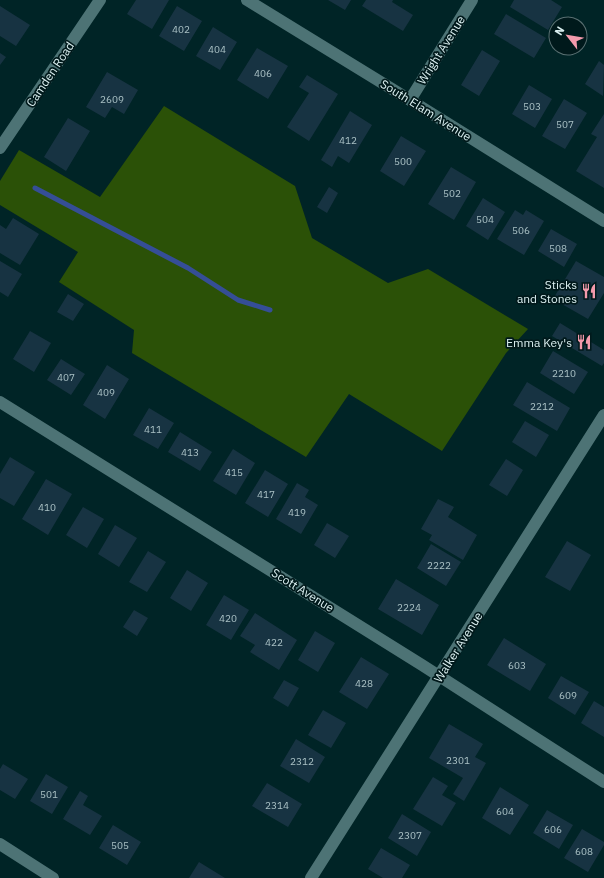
<svg xmlns="http://www.w3.org/2000/svg" width="604" height="878" viewBox="0 0 604 878" font-family="'IBM Plex Sans',sans-serif">
	<rect width="100%" height="100%" fill="#002426"/>
	<path fill="#2b5107" d="M164 106 295 186 312 238 388 283 428 269 528 329 506 353 442 451 349 394 306 457 132 353 134 330 59 282 78 252 0 205V181L19 150 100 197Z"/>
	<g fill="none" stroke-linecap="round" stroke-linejoin="round">
		<path stroke="#354e96" stroke-width="5" d="M35 188 188 268 238 300 270 310"/>
	</g>
	<path fill="#173342" d="M136 0H169L152 29 127 14Z
		M328 0H351L345 10Z
		M366 0H393L392 2 413 15 403 31 362 6Z
		M514 0H551L562 7 548 30 510 7Z
		M0 6 30 25 16 46 0 36Z
		M177 6 202 21 184 51 159 36Z
		M506 14 546 38 534 58 494 34Z
		M213 27 237 42 220 70 196 56Z
		M257 48 288 66 268 99 237 80Z
		M482 50 500 61 479 96 461 85Z
		M0 53 6 57 0 65Z
		M599 61 604 65 603 96 585 84Z
		M107 72 138 90 124 114 112 107 105 118 86 107Z
		M307 75 338 94 309 141 287 127 309 93 299 87Z
		M529 85 552 99 535 128 512 114Z
		M564 99 587 113 565 149 542 136Z
		M350 111 372 125 349 163 338 156 332 167 321 160Z
		M604 114V188L576 171 597 137 591 134Z
		M68 118 90 131 66 171 44 157Z
		M401 136 426 151 404 186 380 171Z
		M451 167 476 182 454 220 428 204Z
		M329 187 338 193 327 213 317 207Z
		M483 198 505 212 488 240 466 226Z
		M515 210 523 215 526 210 544 221 524 255 497 239Z
		M13 218 39 234 20 265 0 253V225L6 229Z
		M551 229 577 244 564 267 538 251Z
		M0 261 22 274 8 297 0 292Z
		M576 261 604 277V293L588 319 553 299Z
		M68 294 84 304 73 321 57 312Z
		M560 323 604 350V363L602 366 552 336Z
		M30 331 51 343 34 372 13 359Z
		M553 351 588 372 574 394 540 373Z
		M61 359 85 374 71 395 47 380Z
		M107 365 129 379 105 419 83 405Z
		M527 382 570 408 557 431 513 405Z
		M149 408 174 423 158 449 133 435Z
		M525 421 549 435 536 457 512 442Z
		M180 432 212 452 200 471 168 452Z
		M233 449 255 463 236 495 213 481Z
		M10 457 35 472 14 506 0 498V474Z
		M506 459 523 470 507 496 489 485Z
		M265 470 288 484 268 517 245 503Z
		M46 479 72 494 48 535 22 519Z
		M297 483 309 490 305 497 318 505 301 534 276 519Z
		M438 499 454 507 448 517 477 535 463 560 429 540 432 535 421 529Z
		M83 507 104 519 87 548 66 535Z
		M327 523 349 536 335 558 314 545Z
		M115 525 137 538 119 567 98 554Z
		M567 541 591 555 570 591 545 577Z
		M431 544 461 562 446 586 417 568Z
		M148 551 166 562 147 592 129 582Z
		M187 570 208 583 191 611 170 598Z
		M396 579 439 605 422 635 378 609Z
		M224 595 249 610 231 640 206 625Z
		M134 610 148 618 137 636 123 627Z
		M255 613 297 640 279 670 250 652 255 645 240 636Z
		M315 631 335 643 318 672 298 660Z
		M504 638 546 664 530 691 487 665Z
		M361 657 389 674 367 709 339 692Z
		M561 676 589 692 575 715 548 698Z
		M284 680 299 688 288 707 273 698Z
		M594 701 604 707V737L581 723Z
		M323 710 346 723 331 748 308 735Z
		M449 724 483 744 475 757 486 763 464 801 453 794 463 778 429 758Z
		M296 739 325 757 309 783 280 766Z
		M3 764 28 779 15 799 0 790V769Z
		M46 774 68 787 52 814 30 801Z
		M433 777 448 786 442 795 456 803 442 826 413 809Z
		M267 783 302 804 288 827 252 806Z
		M500 787 529 805 510 835 482 818Z
		M80 791 88 796 83 805 102 816 90 835 63 819Z
		M547 810 573 825 559 849 533 833Z
		M402 814 431 832 417 856 388 838Z
		M113 825 141 842 127 865 99 848Z
		M582 829 604 842V845L588 872 564 858Z
		M381 848 410 865 402 878H383L368 869Z
		M199 862 225 878H189Z"/>
	<g fill="none" stroke-linecap="round" stroke-linejoin="round">
		<path stroke="#4d7375" stroke-width="12" d="M410 100 472 0
			M0 148 100 0
			M0 402 422 665 604 782
			M0 844 53 878"/>
		<path stroke="#4d7375" stroke-width="12" d="M247 0 410 100 604 221
			M311 878 604 415"/>
	</g>
	<defs>
		<g id="restaurant-bare" transform="scale(1.2)"><path d="M-5-6h1v4h1v-4h1v4h1v-4h1v5L-1.5 .5V6h-2V.5L-5-1ZM5-6V6H3V1.5H1.5Q1.5-4 5-6Z" fill="#f39aac" stroke="#00191b" stroke-width="2.5" paint-order="stroke"/></g>
	</defs>
	<g fill-rule="evenodd">
		<use href="#restaurant-bare" x="589" y="291"/>
		<use href="#restaurant-bare" x="584" y="342"/>
	</g>
	<g text-anchor="middle" dominant-baseline="central" stroke-width="3.5" stroke-linejoin="round" paint-order="stroke">
		<g font-size="10" fill="#aac1c5">
			<text x="181" y="29">402</text>
			<text x="217" y="49">404</text>
			<text x="263" y="73">406</text>
			<text x="112" y="99">2609</text>
			<text x="532" y="106">503</text>
			<text x="565" y="124">507</text>
			<text x="348" y="140">412</text>
			<text x="403" y="161">500</text>
			<text x="452" y="193">502</text>
			<text x="485" y="219">504</text>
			<text x="521" y="230">506</text>
			<text x="558" y="248">508</text>
			<text x="564" y="373">2210</text>
			<text x="66" y="377">407</text>
			<text x="106" y="392">409</text>
			<text x="542" y="406">2212</text>
			<text x="153" y="429">411</text>
			<text x="190" y="452">413</text>
			<text x="234" y="472">415</text>
			<text x="266" y="494">417</text>
			<text x="47" y="507">410</text>
			<text x="297" y="512">419</text>
			<text x="439" y="565">2222</text>
			<text x="409" y="607">2224</text>
			<text x="228" y="618">420</text>
			<text x="274" y="642">422</text>
			<text x="517" y="665">603</text>
			<text x="364" y="683">428</text>
			<text x="568" y="695">609</text>
			<text x="458" y="760">2301</text>
			<text x="302" y="761">2312</text>
			<text x="49" y="794">501</text>
			<text x="277" y="805">2314</text>
			<text x="505" y="811">604</text>
			<text x="553" y="829">606</text>
			<text x="410" y="835">2307</text>
			<text x="120" y="845">505</text>
			<text x="584" y="851">608</text>
		</g>
		<g font-size="12" fill="#dbf0f1" stroke="#00191b">
			<text transform="translate(441 50) rotate(-58)">Wright Avenue</text>
			<text transform="translate(50 74) rotate(-56)">Camden Road</text>
			<text transform="translate(426 110) rotate(32)">South Elam Avenue</text>
			<text transform="translate(303 590) rotate(32)">Scott Avenue</text>
			<text transform="translate(458 647) rotate(-58)">Walker Avenue</text>
		</g>
		<g font-size="12" fill="#dbf0f1" stroke="#00191b" text-anchor="end">
			<text x="577" y="284">Sticks<tspan x="577" dy="14">and Stones</tspan></text>
			<text x="572" y="342">Emma Key's</text>
		</g>
	</g>
	<g transform="translate(568 36) rotate(301)"><circle r="19" fill="#00191b" stroke="#586f71"/>
	<path d="M0-3L7 15L0 10L-7 15Z" fill="#f39aac"/>
	<text y="-6" font-size="11" font-weight="bold" text-anchor="middle" fill="#dbf0f1">N</text>
	</g>
</svg>
